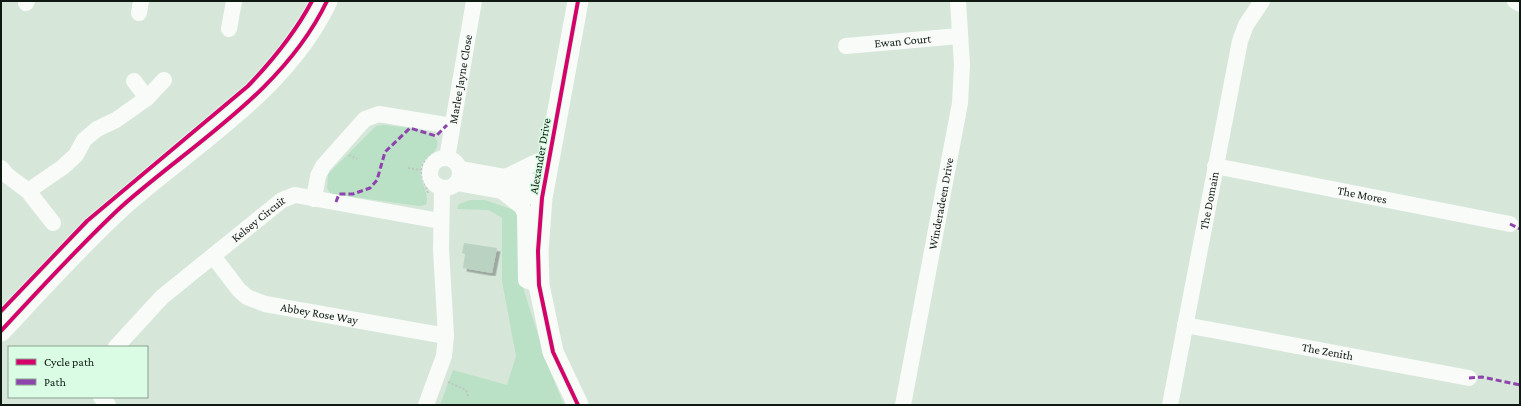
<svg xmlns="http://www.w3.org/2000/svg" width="1521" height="406" viewBox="0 0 1521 406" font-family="'Crimson Pro',serif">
	<defs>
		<filter id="shadow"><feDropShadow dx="3.5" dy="3.5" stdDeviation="0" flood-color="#0004"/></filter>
	</defs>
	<rect width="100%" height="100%" fill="#d6e7da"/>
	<path fill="#bae0c6" d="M384 125C397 127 447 128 436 149 432 157 423 157 421 167 418 183 430 190 426 205L419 206 331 194 327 188 328 174 376 126Z
		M470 200H485L516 211 520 220 518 272 548 366 564 405H440L453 370 507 385 516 356 502 281V218L489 210 457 209 459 204Z"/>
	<path fill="#bad2c1" filter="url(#shadow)" d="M464 243 497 248 492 273 463 268 465 254 462 253Z"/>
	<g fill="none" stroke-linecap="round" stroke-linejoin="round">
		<path stroke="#bfc6c1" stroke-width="2" stroke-dasharray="2 2" stroke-linecap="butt" d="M349 155 357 159
			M408 168 421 170
			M428 193C422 174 414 167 435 153
			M448 382 466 390 468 396"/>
		<g stroke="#f9fbf9" stroke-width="16">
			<path d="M1515 1 1520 4"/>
			<path d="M26 3 27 1"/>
			<path d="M139 13 141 1"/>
			<path d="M229 29 234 1"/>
			<path id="s1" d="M846 46 959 36"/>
			<path d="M134 81 147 98"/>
			<circle cx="445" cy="173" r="15"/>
			<path id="s2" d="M447 158 474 1"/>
			<path id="s3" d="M1215 166 1510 224"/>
			<path d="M1 168 8 176 28 191 53 223"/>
			<path d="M460 169 545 184"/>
			<path d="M505 177C521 170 534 162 550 157"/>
			<path d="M458 183 542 198"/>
			<path d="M28 191 63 167 76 155 84 140 97 129 116 120 147 98 164 80"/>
			<path d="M502 191 522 207 525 214 526 280 539 285"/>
			<path d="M314 199 318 176 323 166 365 119 379 114 452 126"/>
			<path id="s4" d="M213 256 239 290 247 297 265 304 446 336"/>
			<path id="s5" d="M1185 325 1469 378"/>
			<path id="s6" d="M116 347 162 297 282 200 295 195 440 221"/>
			<path d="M101 397 108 405"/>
			<path d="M426 405 444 356 446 336 441 249 442 188"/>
			<path id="s7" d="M903 405 960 103 962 65 958 1"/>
			<path id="s8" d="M1170 405 1240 41 1246 25 1262 1"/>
		</g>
		<path stroke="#f9fbf9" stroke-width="21" d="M578 1 542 198 538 251 539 285 553 352 578 405
			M1 331C40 289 79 246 121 207 193 143 284 91 327 1"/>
		<path stroke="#8e44ad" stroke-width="3" stroke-dasharray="6 3" stroke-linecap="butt" d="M336 202 339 194H353L370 188 377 180 385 152 410 128 436 136 447 125
			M1510 224 1520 229
			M1469 378 1482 377 1520 385"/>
		<g stroke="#dbfce4" stroke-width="6">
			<path id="cycleway" d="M578 1 542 198 538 251 539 285 553 352 578 405
				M1 311 87 221 248 86C273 60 295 33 312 1
				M1 331C40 289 79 246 121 207 193 143 284 91 327 1"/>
		</g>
		<use href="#cycleway" stroke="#d6006c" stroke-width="4"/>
	</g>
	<g text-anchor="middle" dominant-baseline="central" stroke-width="3" stroke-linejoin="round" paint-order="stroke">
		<g font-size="12" fill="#0d1911" stroke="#dbfce4">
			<text stroke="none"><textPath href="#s1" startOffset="57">Ewan Court</textPath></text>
			<text stroke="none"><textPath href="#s2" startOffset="80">Marlee Jayne Close</textPath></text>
			<text transform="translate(540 156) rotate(-80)">Alexander Drive</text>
			<text stroke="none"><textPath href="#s3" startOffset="150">The Mores</textPath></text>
			<text stroke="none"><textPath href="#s8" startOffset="208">The Domain</textPath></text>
			<text stroke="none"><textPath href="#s7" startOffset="205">Winderadeen Drive</textPath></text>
			<text stroke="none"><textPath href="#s6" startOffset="192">Kelsey Circuit</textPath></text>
			<text stroke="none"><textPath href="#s4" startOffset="128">Abbey Rose Way</textPath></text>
			<text stroke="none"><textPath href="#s5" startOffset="145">The Zenith</textPath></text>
		</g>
	</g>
	<rect width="1521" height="406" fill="none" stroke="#0d1911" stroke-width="4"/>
	<rect x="8" y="346" width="140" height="52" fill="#dbfce4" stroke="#89a190"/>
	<rect x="16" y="359" width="20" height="6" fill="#d6006c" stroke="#89a190"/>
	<text x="44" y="366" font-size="12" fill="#0d1911">Cycle path</text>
	<rect x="16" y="379" width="20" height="6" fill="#8e44ad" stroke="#89a190"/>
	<text x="44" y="386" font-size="12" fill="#0d1911">Path</text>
</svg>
